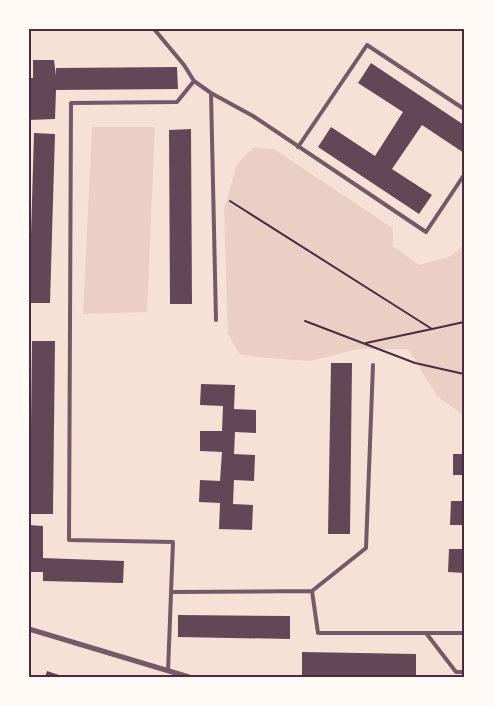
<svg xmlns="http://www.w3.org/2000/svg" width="493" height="706" viewBox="0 0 493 706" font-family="'IBM Plex Sans',sans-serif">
	<rect width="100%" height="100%" fill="#f7e1d7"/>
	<path fill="#ebcfc5" d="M92 127H155L147 312 83 314Z
		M253 148 274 149 393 228V246L419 265 451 256 464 244V416L437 396 408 349H358L310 361 266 358 239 354 228 333 224 209 237 164Z"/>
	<path fill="#644757" d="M33 60H54L56 76V68L177 67 178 89 56 90 55 119 29 120V78H33Z
		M371 63 464 125V153L422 125 392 169 432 195 419 214 318 147 331 127 375 156 403 112 358 83Z
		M191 129 192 304H170L169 130Z
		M34 133 55 134 50 303H29Z
		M32 341H55L53 514H30Z
		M331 363H352L350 534H328Z
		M201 384 235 385 234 409 256 410V433L235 432 234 454 255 455 254 481 234 480 233 504 253 505 252 530 219 529 220 503 199 502 200 480 220 481 222 452 200 451V431H222L223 406 200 405Z
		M453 454H464V475H453Z
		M451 501H464V525H450Z
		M29 525 43 526V558L124 561 123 583 43 581V572H29Z
		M449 549H464V573L448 572Z
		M178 615 290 616V639L178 637Z
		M302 652 416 654V677L302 676Z
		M47 671 65 677H45Z"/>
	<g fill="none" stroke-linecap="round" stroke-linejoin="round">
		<path stroke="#4a2c40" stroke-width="2" d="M230 201 432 329 464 322
			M305 321 415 363 464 374
			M366 343 432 329"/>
		<path stroke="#755966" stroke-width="4" d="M60 29H78
			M154 29 184 65 194 81 211 93 216 320
			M211 93 253 116 426 232 464 175
			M298 147 367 45 464 109
			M312 591 366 548 373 365
			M171 592 312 591 318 633H464
			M426 633 456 672H464
			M168 671 173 542 69 540 71 103 177 102 194 81"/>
		<path stroke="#755966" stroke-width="5" d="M29 629 189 677"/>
	</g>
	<rect width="493" height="706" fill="none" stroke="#fffaf5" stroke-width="60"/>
	<rect x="30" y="30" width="433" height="646" fill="none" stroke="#4a2c40" stroke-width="2"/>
</svg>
